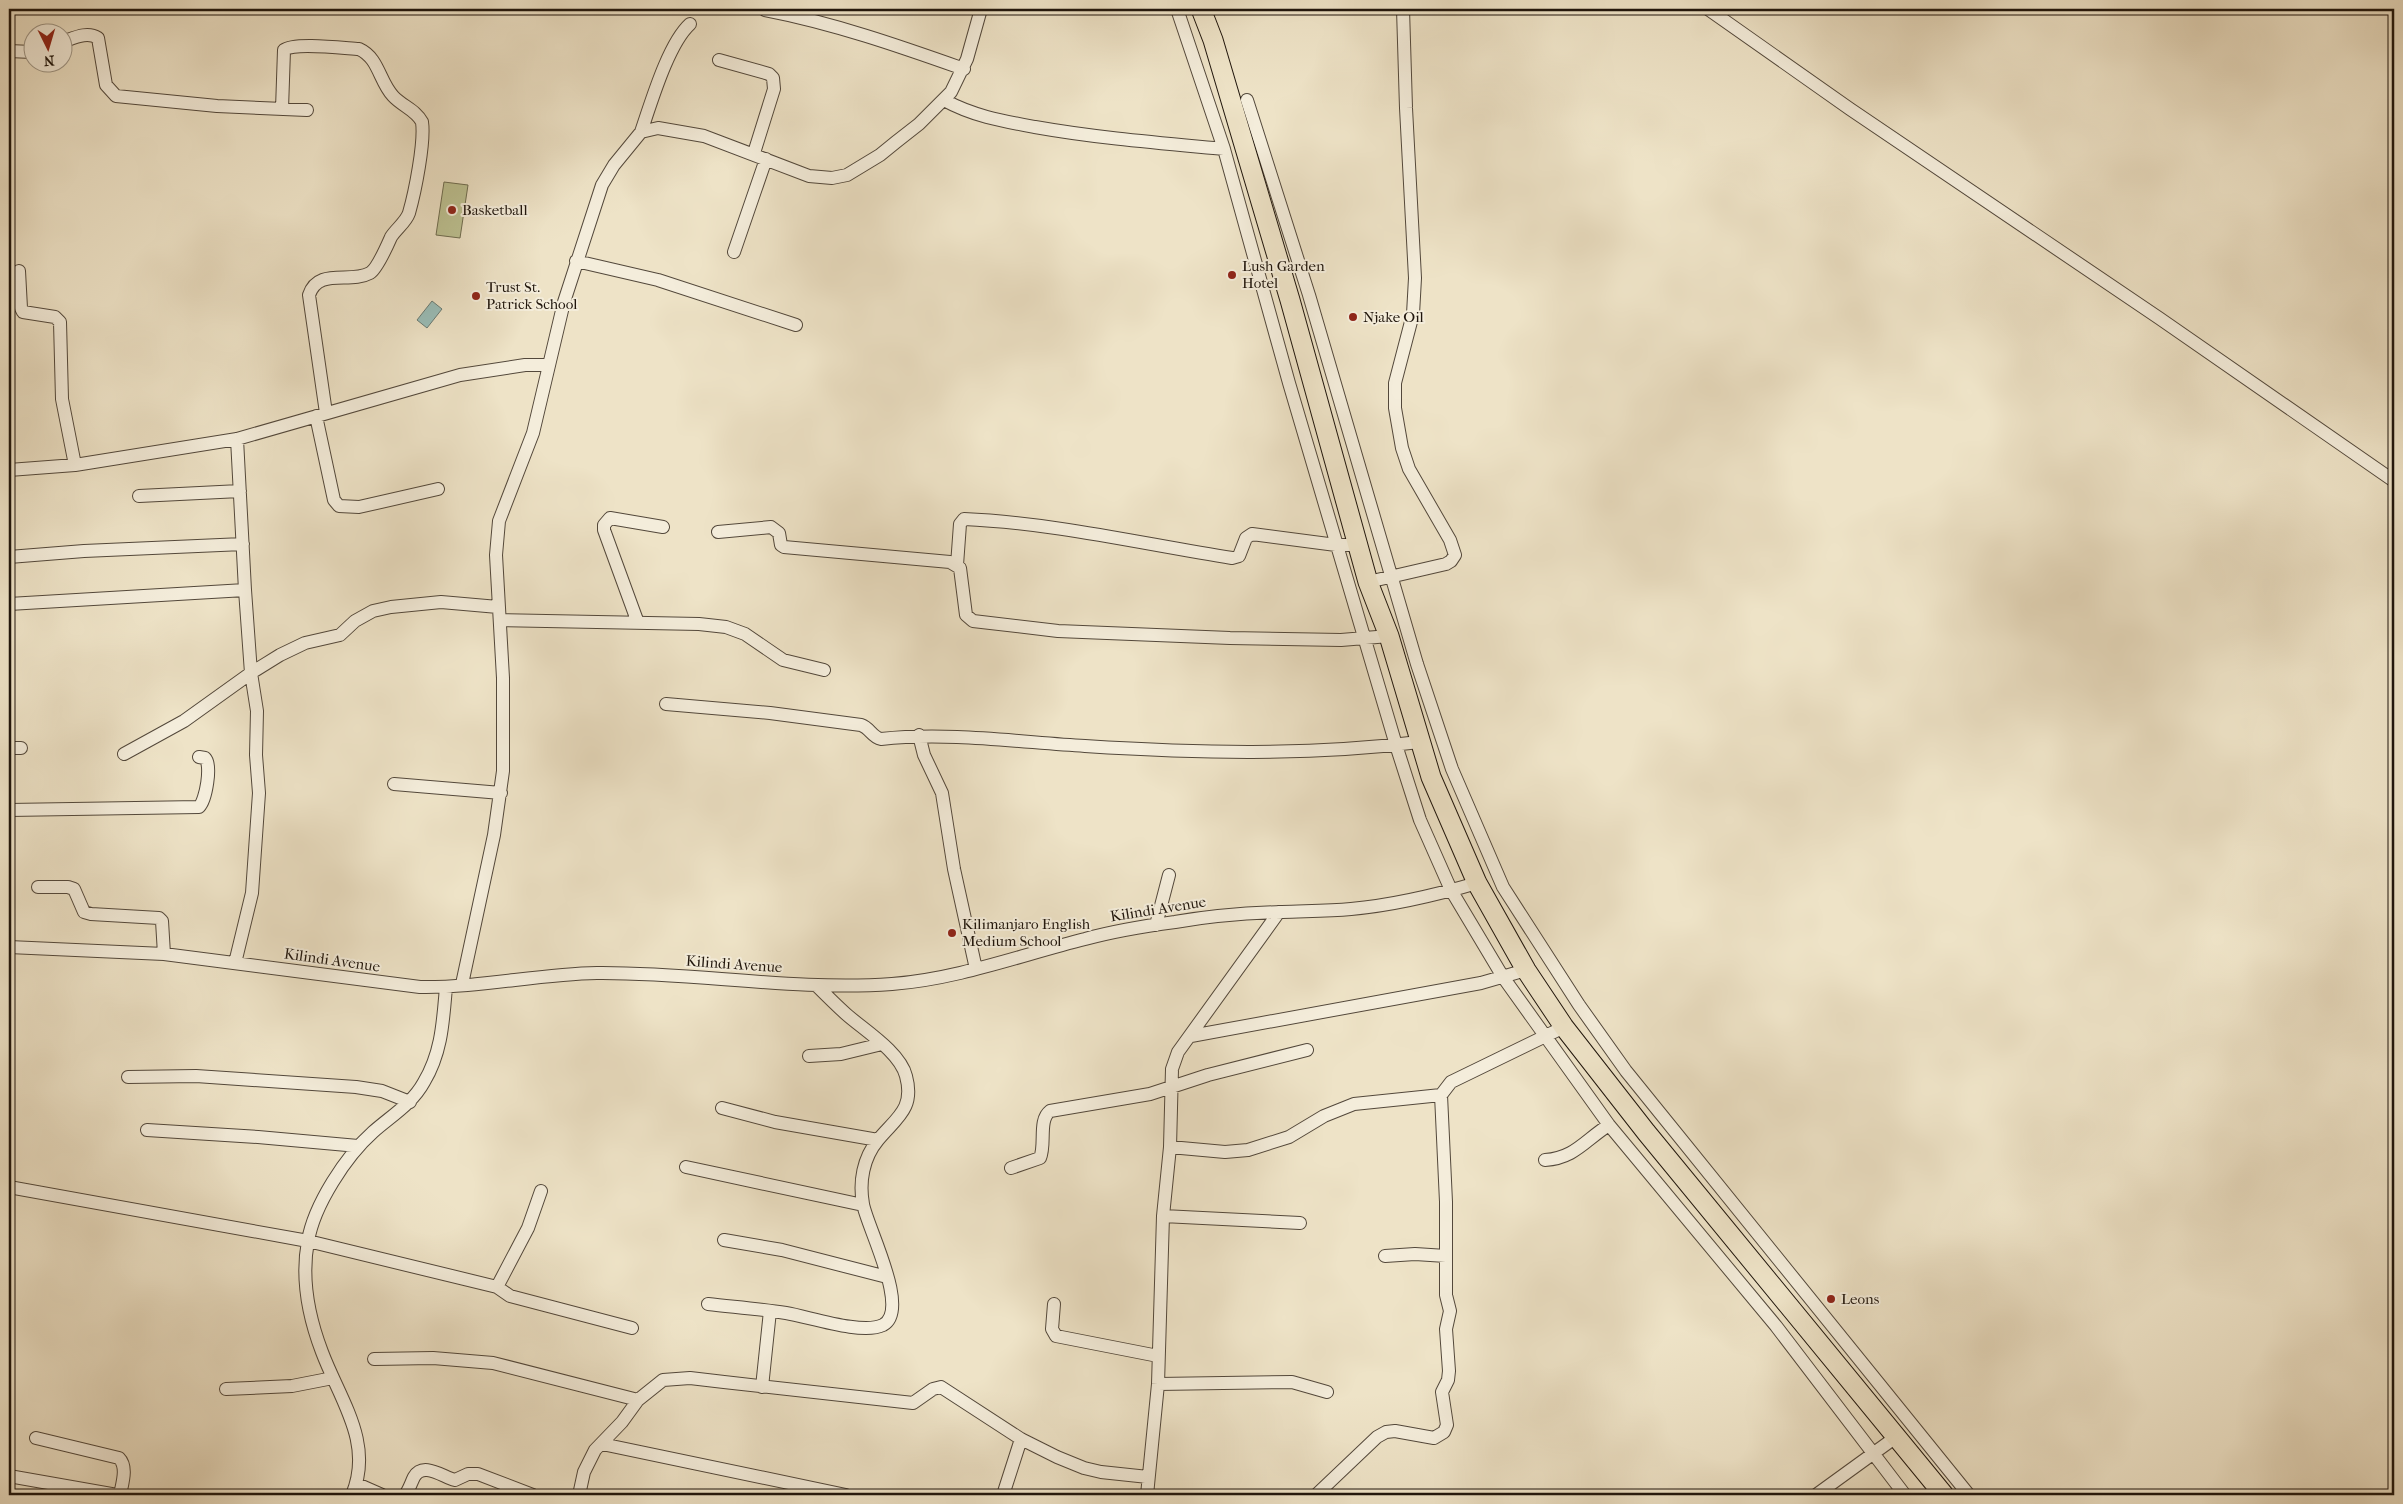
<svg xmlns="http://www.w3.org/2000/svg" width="2403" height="1504" viewBox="0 0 2403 1504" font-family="'IM FELL French Canon',serif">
	<rect width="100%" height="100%" fill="#eee3c7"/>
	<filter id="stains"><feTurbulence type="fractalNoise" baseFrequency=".004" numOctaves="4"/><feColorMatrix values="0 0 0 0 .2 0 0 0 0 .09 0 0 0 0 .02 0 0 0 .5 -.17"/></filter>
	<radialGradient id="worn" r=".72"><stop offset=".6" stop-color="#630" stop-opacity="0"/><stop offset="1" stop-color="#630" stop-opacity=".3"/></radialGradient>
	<path fill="#bdc292" stroke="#6e6c4f" d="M444 182 468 185 460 238 436 235Z"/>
	<path fill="#99beb9" stroke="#687a74" d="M432 301 442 309 427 328 417 320Z"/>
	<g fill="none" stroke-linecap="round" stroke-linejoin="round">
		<g stroke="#53483b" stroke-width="14">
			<path id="minor" d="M1177 9 1224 149 1289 383 1396 745 1420 820 1451 890 1503 977 1609 1125 1776 1326 1905 1495
				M1708 9 1850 109 2159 318 2394 481
				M765 10C833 23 899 46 964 69
				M62 42C74 38 87 31 98 38L106 85 116 96 217 106 307 110
				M9 51 32 52
				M719 60 769 74 773 78 774 89 754 153
				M944 100C973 116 1002 121 1035 127 1097 138 1160 143 1224 149
				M1247 100 1309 295 1417 664 1452 769 1503 887 1579 1005 1626 1071 1969 1495
				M282 109 284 50C294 42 343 48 359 49 379 58 379 81 393 96 402 106 416 110 422 122 425 142 415 192 409 213 406 222 396 229 391 237 387 246 377 269 370 273 350 284 318 267 309 295L326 413
				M641 132C651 103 668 44 690 24
				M734 252 766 159
				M576 261 658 280 796 325
				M19 271 21 308 23 312 55 317 60 322 62 399 75 465
				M316 416 334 500 339 506 359 507 438 489
				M9 470 75 465 237 439 460 375 525 365H549
				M139 496 240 491
				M718 532 771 527 779 533 781 545 784 547 950 562 960 568 966 615 973 621 1058 631 1230 638 1341 640 1389 636
				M9 557 84 551 243 544
				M957 565 960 524 964 519C1054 523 1143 544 1232 558L1239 556 1246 538 1252 534 1336 545H1357
				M1368 582 1446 564 1451 561 1455 555 1450 540 1409 469 1402 448 1395 408V383L1413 314 1415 278 1406 108 1403 9
				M9 604 245 590
				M500 620 699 624 726 627 745 634 783 660 824 670
				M638 623 604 530V525L610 518 663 527
				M666 704 770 713 861 725C870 728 872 737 881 739 949 732 1018 742 1085 746 1196 753 1308 756 1419 742
				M919 735 924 755 942 793 954 869 976 969
				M9 748H21
				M124 754 184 721 251 673 280 655 305 643 340 635 355 621 373 611 391 607 441 602 498 607
				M394 784 501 793
				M9 810 199 807C206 800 212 765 205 758L199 757
				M38 887H68L74 889 84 912 91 914 159 918 162 921 164 954
				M1156 925 1169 875
				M9 947 164 954 420 987C479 988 538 974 597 973 695 972 793 991 892 984 958 979 1021 955 1085 939 1114 931 1145 926 1175 922 1210 916 1246 913 1282 912 1305 911 1328 911 1351 909 1395 905 1436 895 1477 883
				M235 963 252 893 259 793 256 755 257 711 251 673 245 590 237 439
				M462 984 494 835 503 771V678L496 555 499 521 533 433 564 302 602 185 614 165 641 132 658 128 704 136 809 176 832 178 847 175 880 155 896 142 919 124 951 92 967 59 981 9
				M1191 1036 1481 983 1526 970
				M809 1056 841 1054 882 1044
				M128 1077 196 1076 356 1087 382 1091 410 1102
				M722 1108 775 1122 878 1140
				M147 1130 258 1137 358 1146
				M1170 1147 1225 1152 1248 1150 1289 1137 1324 1116 1354 1104 1441 1095
				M1545 1160C1575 1158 1585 1140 1609 1125
				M686 1167 863 1205
				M1011 1168 1040 1158C1046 1145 1038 1120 1050 1111L1150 1094 1208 1075 1307 1050
				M9 1187 308 1241 497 1287 510 1296 632 1328
				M1163 1216 1300 1223
				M724 1240 782 1250 887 1277
				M1385 1256 1415 1254 1446 1256
				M497 1287 528 1228 541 1191
				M708 1304C734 1307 760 1309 786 1313 810 1317 862 1335 883 1325 911 1310 867 1227 863 1204 859 1182 863 1158 878 1140 896 1118 915 1109 906 1076 900 1052 864 1030 846 1014 836 1005 826 995 816 985
				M1054 1304 1052 1329 1056 1336 1158 1356
				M374 1359 433 1358 493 1363 638 1400
				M1158 1384 1292 1382 1327 1392
				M762 1387 770 1311
				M226 1389 292 1386 333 1378
				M36 1438 119 1458C128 1467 122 1484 120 1495
				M602 1444 846 1495
				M9 1476 117 1495
				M357 1484 382 1495
				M352 1495C374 1443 340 1400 322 1352 309 1318 301 1278 308 1241 314 1205 346 1156 373 1132 391 1116 412 1104 424 1082 442 1052 443 1021 446 987
				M405 1495C409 1490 411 1483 414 1477 423 1461 443 1477 455 1480L468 1474H478L533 1495
				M579 1495 584 1472 595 1450 622 1422 638 1400 663 1380 690 1378 724 1382 913 1403 933 1389 941 1387 1021 1439 1057 1457 1084 1468 1101 1472 1148 1477
				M1003 1495 1021 1439
				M1147 1495 1158 1384 1163 1216 1170 1147 1172 1069 1178 1052 1279 912
				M1316 1495 1377 1437 1386 1432 1395 1431 1434 1438 1444 1432 1447 1425 1442 1392 1448 1380 1449 1371 1446 1329 1450 1311 1446 1295V1202L1441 1095 1451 1082 1564 1027
				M1816 1495 1896 1437"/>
		</g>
		<g stroke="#1f150c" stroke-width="21">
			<path id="highway" d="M1201 9 1213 40 1290 300 1368 582 1389 636 1431 777 1477 883 1526 970 1564 1027 1646 1132 1944 1495"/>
		</g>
		<use href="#minor" stroke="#f4eddb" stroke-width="12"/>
		<use href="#highway" stroke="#eee3c7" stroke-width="19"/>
	</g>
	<g fill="#8f2418" stroke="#f4eddb" stroke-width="2">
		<circle cx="452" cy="210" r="5"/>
		<circle cx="1232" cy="275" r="5"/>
		<circle cx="476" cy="296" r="5"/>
		<circle cx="1353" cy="317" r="5"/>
		<circle cx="952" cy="933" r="5"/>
		<circle cx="1831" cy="1299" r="5"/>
	</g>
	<g text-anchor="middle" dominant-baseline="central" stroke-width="4" stroke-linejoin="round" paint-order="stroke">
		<g font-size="15" fill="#1f150c" stroke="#f4eddb" text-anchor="start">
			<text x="462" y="210">Basketball</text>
			<text x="1242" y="266">Lush Garden<tspan x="1242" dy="17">Hotel</tspan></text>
			<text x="486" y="287">Trust St.<tspan x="486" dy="17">Patrick School</tspan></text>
			<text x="1363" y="317">Njake Oil</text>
			<text x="962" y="924">Kilimanjaro English<tspan x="962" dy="17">Medium School</tspan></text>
			<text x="1841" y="1299">Leons</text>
		</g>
		<g font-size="15" fill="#1f150c" stroke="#f4eddb">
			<text transform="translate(1158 909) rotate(-9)">Kilindi Avenue</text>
			<text transform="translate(332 960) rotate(8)">Kilindi Avenue</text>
			<text transform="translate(734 964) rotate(4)">Kilindi Avenue</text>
		</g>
	</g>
	<rect width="2403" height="1504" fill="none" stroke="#eee3c7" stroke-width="30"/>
	<rect x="10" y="10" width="2383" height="1484" fill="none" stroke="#1f150c" stroke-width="2.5"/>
	<rect x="15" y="15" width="2373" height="1474" fill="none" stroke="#1f150c"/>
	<g transform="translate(48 48) rotate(175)"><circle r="24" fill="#f4eddb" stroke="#9f9788"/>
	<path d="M0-4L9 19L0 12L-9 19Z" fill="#8f2418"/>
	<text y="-8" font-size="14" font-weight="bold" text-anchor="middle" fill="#1f150c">N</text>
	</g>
	<rect width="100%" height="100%" filter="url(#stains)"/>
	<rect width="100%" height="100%" fill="url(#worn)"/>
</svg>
